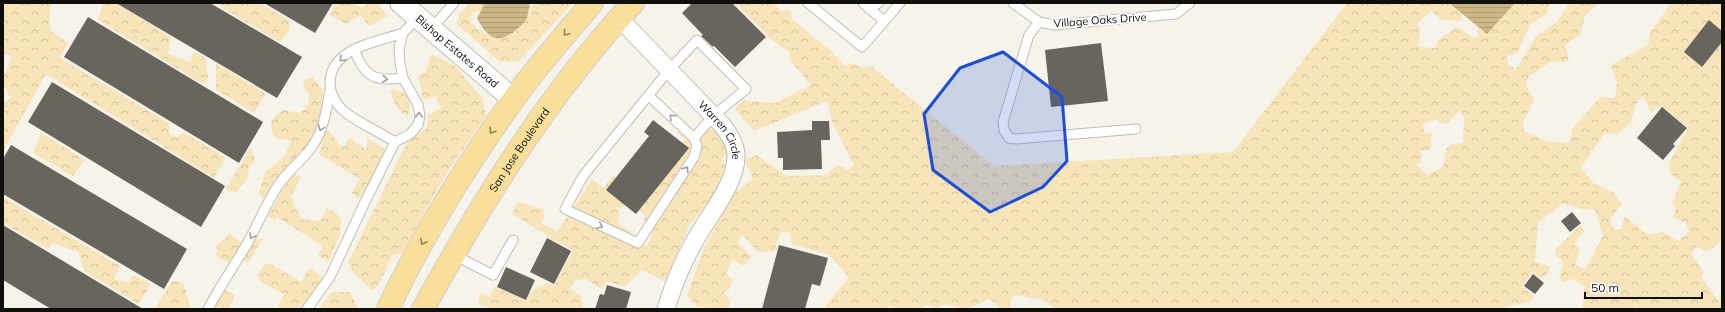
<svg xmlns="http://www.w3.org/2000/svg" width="1725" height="312" viewBox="0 0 1725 312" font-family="Mulish,sans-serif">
	<defs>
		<pattern id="forest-crowns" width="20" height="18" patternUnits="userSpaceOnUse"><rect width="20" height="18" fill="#f7e4b9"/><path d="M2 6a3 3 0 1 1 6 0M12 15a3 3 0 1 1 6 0" fill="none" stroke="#d3c29e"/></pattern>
		<pattern id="water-rules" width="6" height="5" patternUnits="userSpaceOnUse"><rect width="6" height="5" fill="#cdb787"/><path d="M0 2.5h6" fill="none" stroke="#af9c73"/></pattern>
	</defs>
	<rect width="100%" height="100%" fill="#f6f3ea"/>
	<path fill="url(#forest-crowns)" fill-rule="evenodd" d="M3 3H53L50 6V30L68 43 60 58 169 123V133L177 138 183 132 226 158 214 178 46 74 3 151V103L11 98 3 86V78L12 56 3 54Z
		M103 3H115L171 37 168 54 190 62 193 51 206 59 208 78 203 84 98 20Z
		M222 3H260L290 21 289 31 280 42 221 7Z
		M336 3H354L361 8 370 3H377L388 16 370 26 359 15 346 24 330 15Z
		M470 3H485L481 10 472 12 470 22C491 40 507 47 526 20 530 15 530 8 534 3H573L519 61 500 62 457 24 459 15Z
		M735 3H773L782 11 791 10 792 19 831 51 845 66 852 63 864 68 871 66 994 166 1233 152 1347 3H1449L1462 15 1461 21 1442 20 1431 11 1417 24 1420 28 1419 47 1435 48 1439 39 1458 27 1474 38 1478 36 1477 27 1487 34 1515 3H1549L1547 13 1530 25 1517 53 1507 56 1508 64 1516 70 1536 36 1557 22 1569 3H1599L1585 16 1580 35 1565 45 1569 59 1565 62 1552 61 1529 76 1526 85 1534 100 1523 122 1524 131 1547 141 1570 143 1572 129 1600 97 1615 98 1617 83 1611 65 1648 45 1650 33 1671 3H1722V241L1706 252 1697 246 1691 254 1704 272 1701 277 1718 300 1722 298V309H1638L1636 306 1634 309H1582L1585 286 1571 279 1564 283 1559 279 1564 262 1556 256 1555 250 1581 225 1584 231 1574 244 1580 250 1575 264 1585 270 1603 236 1595 210 1580 209 1563 203 1538 223 1535 262 1546 265 1550 267 1548 273 1540 279 1532 272 1522 287 1534 296 1530 302 1505 307 1502 309H1056L1041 299 1014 295 1010 302 1011 309H1001L989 299C968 310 968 310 945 304L937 308 926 305C917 312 900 310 889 306L888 309H823L849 277 829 255 792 244 790 232 780 233 775 251 758 252 743 235 737 242 751 256 744 266 732 259 726 274 733 280 729 290 723 292 731 302 728 309 697 307 687 296 704 248 734 194 753 179 745 160 757 155 786 176 827 175 831 170 839 165 847 170 854 165 833 124 827 101 754 131 735 109 744 99 747 101 775 103 811 85 789 59 790 53 772 40ZM1643 96 1651 113 1660 105 1689 128C1681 139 1677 151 1669 162L1670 174 1681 181 1672 203 1676 209 1673 217 1686 223 1689 232 1679 241 1663 232 1648 235 1625 216 1621 229 1614 230 1610 219 1622 204 1613 192 1593 183 1581 167 1605 133 1617 134 1631 123 1635 105ZM1460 110 1464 118 1463 143 1451 144 1446 149 1443 167 1427 175 1415 164 1420 163 1422 157 1419 150H1430L1432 134 1424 133 1423 124 1436 119 1441 123 1447 124Z
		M431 54 454 65 483 99 486 116 444 177 403 253 393 255 377 287 372 290 353 272 348 263 407 142 427 128 428 115 441 108 436 96 423 100 418 75 426 72Z
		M216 63 266 94 254 113 216 90Z
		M312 77 323 89 320 123 307 146 281 176 266 201 259 193 265 172 284 157 292 140 277 139C266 127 271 119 283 110L300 113 308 105 309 94 303 86 305 80Z
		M394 89 408 95 410 106 408 116C398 113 393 101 390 91Z
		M703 129H716L723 141 727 154 722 159 727 169 722 184 689 226 665 281 642 270 624 287 606 281 602 289 585 279 574 281 570 289 580 295 584 309H491L478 303 481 293 489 297 495 287 526 301 532 291 547 283 554 286 573 250 547 237V235L512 214 518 202 543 209 544 217 541 223 557 232 592 179 603 188 613 176 630 192 622 208 615 207 619 213 618 224 629 230 632 237 647 246 652 234 645 227 644 214 635 208 642 198 647 201 660 184 659 174 686 140 676 132 682 131 690 138Z
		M325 131H329L339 144 344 147 349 138 367 150V138L385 149 368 191 358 198 351 193 360 179 319 154Z
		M41 133 85 160 73 176 33 153Z
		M251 147 255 160 249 167 248 177 237 192 225 190Z
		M292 173 301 177 291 197 301 219 320 221 327 208 338 215 341 219 340 235 329 261 318 256 323 246 277 217 275 221 268 216Z
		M3 197 120 266 114 279 129 283 133 275 151 284 139 304 84 271 79 252 53 243 48 249 3 223Z
		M230 234 242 243 233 261 227 262 216 255 217 245Z
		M254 238 263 239 248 263 241 259Z
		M269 263 301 282 310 268 324 278 301 309H281L277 307 284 294 261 282 257 275 264 265Z
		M172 281 183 282 191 309H155Z
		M223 290 235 295 229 309 213 307Z
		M332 292H350L357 306 356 309H319Z"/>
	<path fill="url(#water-rules)" d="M485 3H528L530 5C529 9 528 14 527 18 525 23 518 28 514 32 496 45 486 36 477 18Z
		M1449 3H1515L1487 34Z"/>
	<path fill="#68655e" d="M116 3H210L302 57 277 98Z
		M264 3H333L315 33Z
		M692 3H732L766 37 735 67 714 46 713 47 701 36 703 35 682 13Z
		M88 17 263 122 239 163 64 57Z
		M1709 20 1722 31V42L1702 67 1684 52Z
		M1101 43 1108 101 1051 107 1045 50Z
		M52 82 225 186 201 227 28 122Z
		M1662 107 1687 128 1673 144 1675 146 1663 160 1637 138Z
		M653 120 689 148 636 214 606 190 649 136 644 132Z
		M812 121H829L830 140H821L822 169 783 170V158H778L777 132 812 130Z
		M11 145 187 249 164 289 3 194V159Z
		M1572 212 1581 223 1570 232 1561 221Z
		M3 225 143 309H51L3 280Z
		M547 238 571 251 554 284 530 272Z
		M779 245 828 258 820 286 812 284 805 309H762Z
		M506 267 535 280 526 300 497 287Z
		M1533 274 1544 283 1535 294 1524 286Z
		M607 285 631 292 626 309H595L600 294 604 295Z"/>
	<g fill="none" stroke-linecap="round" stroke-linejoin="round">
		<g stroke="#c1beb6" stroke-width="11">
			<path id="service" d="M808 3 862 47 900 3
				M863 3 884 21
				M1013 3 1039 22 1054 25 1176 14 1190 3
				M869 9 879 3
				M1039 22 1029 35 1003 122 1004 130 1009 138 1016 139 1136 129
				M431 29 454 3
				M354 49C364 77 375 82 403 78
				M649 96 694 138 697 146 694 157 638 243 565 209 583 176 669 70 697 40 746 89 713 116 694 138
				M395 142C381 133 357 122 345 112 336 105 330 93 330 83 330 48 377 42 403 33
				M454 255 493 275 513 240
				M208 309C219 288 232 269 244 249 256 229 265 206 277 187 286 173 298 164 308 152 323 135 326 112 330 90
				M307 309 330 277 364 204 395 142 410 134 418 125 420 116 418 105 403 78 400 64 399 48 403 33 418 17"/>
		</g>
		<g stroke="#c1beb6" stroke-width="19">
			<g id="minor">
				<path id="s1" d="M619 18 723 126C729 134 735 143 736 153 738 184 706 218 693 244 681 265 673 286 666 309"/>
			</g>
		</g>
		<g stroke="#c1beb6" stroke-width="23">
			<g id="tertiary">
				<path id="s2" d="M401 3 513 99"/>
			</g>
		</g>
		<g stroke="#cfcfce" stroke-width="24">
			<g id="primary">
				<path d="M388 309C422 236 466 166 513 100 537 66 565 35 592 3"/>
				<path id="s3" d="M423 309C483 200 548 95 633 3"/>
			</g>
		</g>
		<use href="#service" stroke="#fff" stroke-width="9"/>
		<use href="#minor" stroke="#fff" stroke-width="17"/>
		<use href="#tertiary" stroke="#fff" stroke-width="21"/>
		<use href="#primary" stroke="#fadf9b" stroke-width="22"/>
	</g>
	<defs><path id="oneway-chevron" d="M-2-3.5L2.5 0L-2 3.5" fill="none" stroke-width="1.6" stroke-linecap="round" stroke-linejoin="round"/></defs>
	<g stroke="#91815b">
		<use href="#oneway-chevron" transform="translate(566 33) rotate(130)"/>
		<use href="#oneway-chevron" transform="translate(492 131) rotate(124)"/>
		<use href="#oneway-chevron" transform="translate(423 242) rotate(118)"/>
	</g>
	<g stroke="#9f9f9e">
		<use href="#oneway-chevron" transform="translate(342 59) rotate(136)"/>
		<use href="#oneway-chevron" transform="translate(385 79) rotate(6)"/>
		<use href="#oneway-chevron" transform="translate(419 115) rotate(-90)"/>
		<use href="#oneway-chevron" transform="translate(672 117) rotate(-137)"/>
		<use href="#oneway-chevron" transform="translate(321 128) rotate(111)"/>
		<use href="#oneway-chevron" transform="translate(686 169) rotate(-56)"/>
		<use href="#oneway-chevron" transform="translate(600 226) rotate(25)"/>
		<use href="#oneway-chevron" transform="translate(252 236) rotate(119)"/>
	</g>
	<path fill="#1d4ed8" fill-opacity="0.2" stroke="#1d4ed8" stroke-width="3" stroke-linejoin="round" d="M1003 52 1062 97 1067 161 1043 187 990 212 933 170 924 114 960 68Z"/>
	<g text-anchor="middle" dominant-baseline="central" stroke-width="4" stroke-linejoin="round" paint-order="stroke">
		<g font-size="11" fill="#100f0c" stroke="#fff">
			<text transform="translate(1100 20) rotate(-4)">Village Oaks Drive</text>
			<text stroke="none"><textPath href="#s2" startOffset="74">Bishop Estates Road</textPath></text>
			<text stroke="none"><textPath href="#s1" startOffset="152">Warren Circle</textPath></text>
			<text stroke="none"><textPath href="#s3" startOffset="186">San Jose Boulevard</textPath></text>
		</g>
	</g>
	<rect width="1725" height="312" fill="none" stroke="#100f0c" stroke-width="8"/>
	<path d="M1585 292v6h117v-6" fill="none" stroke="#100f0c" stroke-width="2"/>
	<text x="1591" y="292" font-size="12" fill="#100f0c" stroke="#ffffff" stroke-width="3" paint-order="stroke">50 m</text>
</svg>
